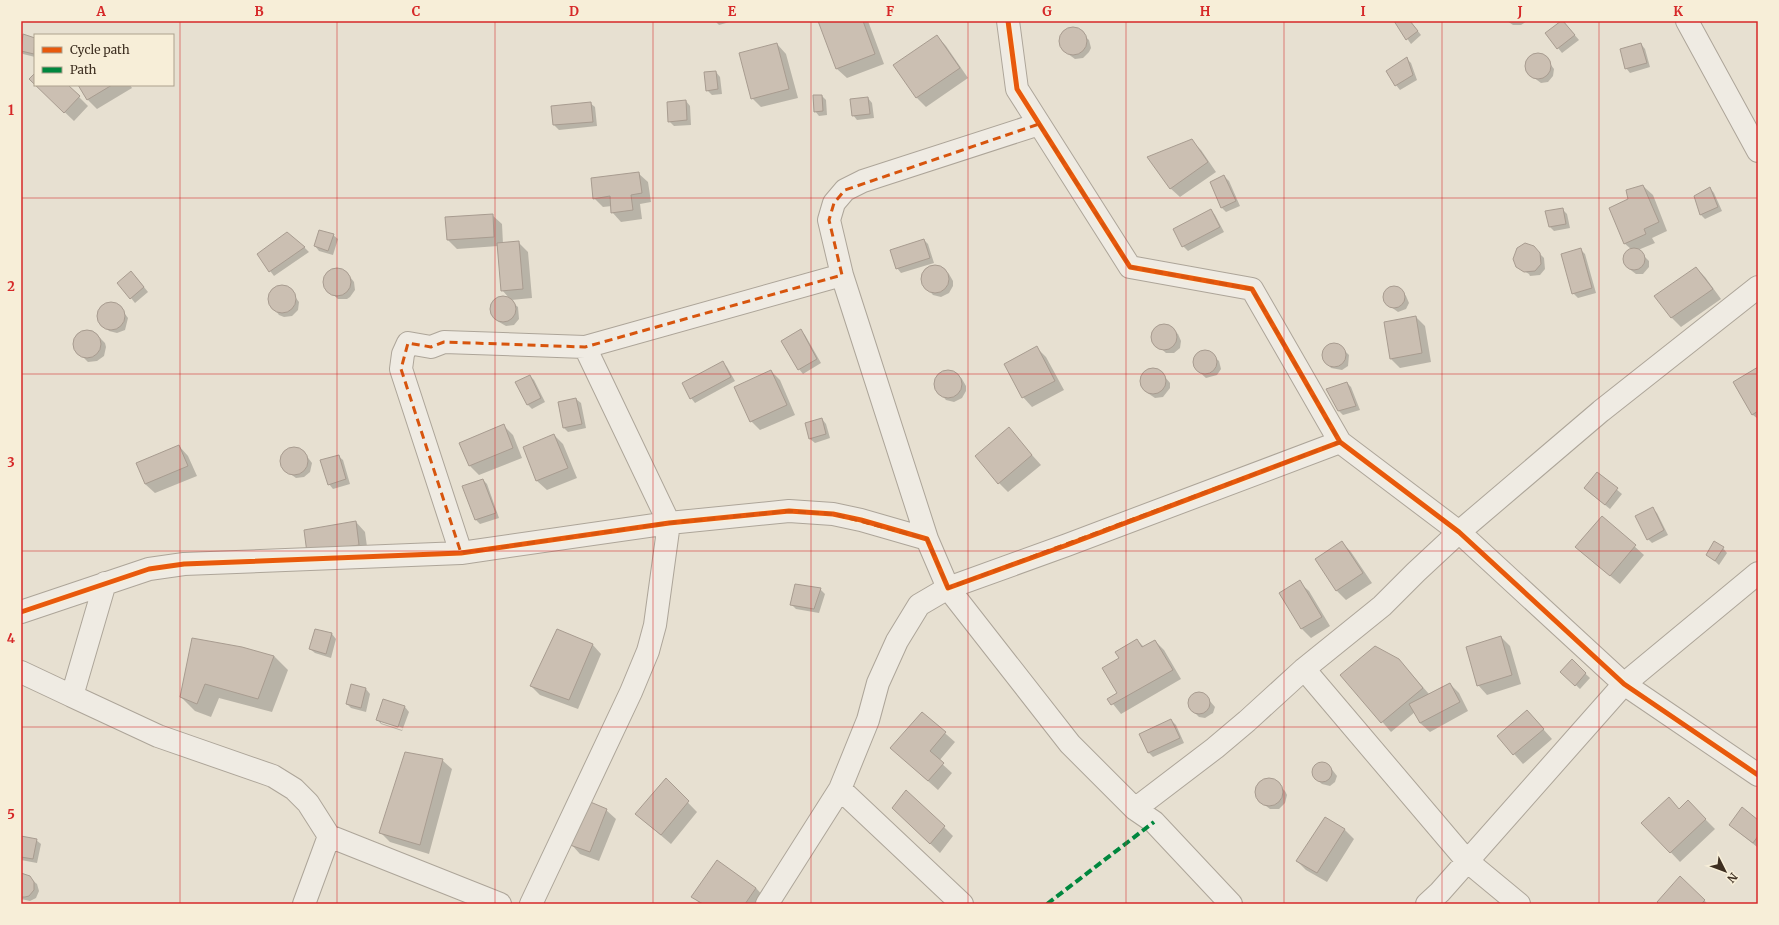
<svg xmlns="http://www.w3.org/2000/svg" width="1779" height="925" viewBox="0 0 1779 925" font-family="Merriweather,serif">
	<rect width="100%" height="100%" fill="#e7e0d1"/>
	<path fill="#0003" fill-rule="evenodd" d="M715 21H733L719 25Z
		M819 21H868L884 64 847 78 837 69Z
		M1395 21H1410L1421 35 1411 44Z
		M1507 21H1527L1521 25H1513Z
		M1567 26 1579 40 1562 53 1547 34Z
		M1070 29 1078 30 1089 40 1091 48 1089 52 1083 58 1075 59 1068 54 1061 45 1063 33Z
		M23 35 35 39V57L23 54 21 52V43Z
		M937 36 946 46 968 78 926 107 917 98 895 65Z
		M777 44 786 54 798 98 761 107 752 98Z
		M1641 44 1645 49 1650 67 1630 73 1626 68Z
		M1534 55H1542L1545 57 1554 69 1553 76 1548 82 1541 83 1529 74 1526 67V63Z
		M1407 59 1411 63 1417 80 1400 90 1396 85Z
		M716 72 720 77 722 94 712 95 707 90Z
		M36 85H67L88 106 74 121Z
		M79 85H130L132 88 97 109 88 100Z
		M822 96 826 100 827 115 819 116 815 111Z
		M868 98 872 103 874 118 857 120 853 115Z
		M686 101 690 106 691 125 674 126 669 121Z
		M590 103 595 107 597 126 559 130 554 125 553 107Z
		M1192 141 1201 150 1216 172 1180 197 1170 188Z
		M638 173 648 182 651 202 640 204 642 219 621 222 612 212V206L603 207 594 198Z
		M1224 176 1229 181 1240 206 1226 212 1222 208 1211 183Z
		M1643 186 1653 195 1667 231 1652 238 1655 243 1638 250 1649 261V267L1643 274H1636L1628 268 1624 261 1625 254 1631 249 1624 243 1629 199Z
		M1710 188 1714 193 1722 211 1705 219 1701 215 1695 197Z
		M1211 210 1215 215 1224 232 1188 251 1183 246Z
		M1563 210 1567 214 1570 228 1554 231 1550 227Z
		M492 215 502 224 503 244 518 242 528 252 532 298 511 300 502 290 498 246 457 249 448 240Z
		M333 235 338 239 333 255 319 251 315 246Z
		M924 240 928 244 934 263 901 273 897 268Z
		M304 247 309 252 274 276 258 255Z
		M1533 247 1544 258 1545 269 1540 275 1530 276 1529 274 1517 267Z
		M1580 249 1585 254 1596 293 1578 298 1573 293Z
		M932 267H940L949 274 953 281V286L949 293 941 297 933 295 925 286 922 279 926 271Z
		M1696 268 1705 277 1721 299 1681 327 1671 317Z
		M339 270 347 273 354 282 355 290 350 297 347 299H338L327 289 325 285 326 278 331 271Z
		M136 277 148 292 135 303 131 298Z
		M279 287 290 290 299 302 298 310 292 316 284 317 279 315 270 303V295L275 289Z
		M1392 287 1402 291 1406 296 1409 303 1406 309 1398 312 1387 304 1384 296 1387 291Z
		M499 298H507L518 307 519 319 514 325 506 326 499 322 492 314 491 306 495 299Z
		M108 303 119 306 128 318 125 330 117 333 109 331 101 323 98 315 101 307Z
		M1416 317 1425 326 1431 362 1400 368 1391 359Z
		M1167 325 1178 334 1181 341 1180 348 1174 353H1166L1155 343 1153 340 1154 332 1159 326Z
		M89 330 93 331 105 343 106 347 104 356 97 361 88 362 74 348 75 339 80 332Z
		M801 331 805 335 821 363 803 374 799 369Z
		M1331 344 1339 345 1349 355 1348 366 1342 370 1331 368 1323 357V350Z
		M1037 348 1046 357 1064 390 1032 407 1023 397Z
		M1202 351 1209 352 1219 361 1221 369 1217 375 1206 378 1196 369 1194 359Z
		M723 363 727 367 735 381 695 403 691 398Z
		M1153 369 1161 372 1170 383V388L1163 397 1155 398 1149 394 1144 389 1141 382 1145 372Z
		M1758 369V419L1753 415 1734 382Z
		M771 371 780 380 795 415 760 430 751 421Z
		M945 372H953L962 379 966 386V391L962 398 954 402 946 400 938 391 935 384 939 376Z
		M530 376 534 380 545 402 532 409 528 405Z
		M1347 383 1351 387 1360 410 1343 415 1338 410Z
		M576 399 581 403 586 428 568 432 564 428Z
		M822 419 826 424 830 438 815 443 810 439 806 424Z
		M503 425 513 435 522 458 479 475 470 466 460 443Z
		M1009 429 1041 465 1008 492 999 483Z
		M554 435 563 444 577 478 547 490 537 481 524 448Z
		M179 446 188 456 197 476 155 493 145 484Z
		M291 448 303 451 312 463 310 472 304 477 296 478 289 473 282 464V456Z
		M338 456 343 460 350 484 333 489 329 484Z
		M1597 473 1622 494 1610 509 1590 493Z
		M483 480 487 484 499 518 480 524 476 520 464 487Z
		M1652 508 1657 513 1668 535 1652 543 1648 539Z
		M1602 517 1644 555 1620 584 1586 556Z
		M356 522 365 532 368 554 317 562Z
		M1342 542 1351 552 1372 583 1346 600 1337 591 1316 559Z
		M1723 548 1727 553 1719 565 1707 554Z
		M1299 582 1309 591 1330 626 1311 638 1302 629Z
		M820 589 825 594 819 613 796 609 791 604Z
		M316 630 332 634 336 639 331 658 315 653 310 649Z
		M1501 637 1510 646 1521 684 1487 695 1478 685Z
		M1137 640 1144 647 1155 641 1164 650 1181 679 1121 714 1109 699 1118 693 1120 659Z
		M592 644 601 654 578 709 540 695 531 686Z
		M242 648 274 656 288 670 272 712 219 698 211 717 195 711 181 697Z
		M1399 660 1429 694 1450 684 1459 693 1468 711 1430 732 1420 723 1415 712 1391 732 1342 675Z
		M1572 661 1590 678 1580 689 1562 672Z
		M352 686 366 689 370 694 366 712 351 708 347 704Z
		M1196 693H1203L1215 707 1213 713 1205 718 1199 717 1189 707V700Z
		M384 700 405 707 409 712 402 731 381 724 377 719ZM381 720 403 728 402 730 381 723Z
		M1527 711 1552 739 1523 764 1498 736Z
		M922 713 955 742 939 761 952 773 938 790 901 757Z
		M1171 720 1176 725 1184 743 1153 757 1149 753 1140 735Z
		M442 760 452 769 429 854 390 842 380 832Z
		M1321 763H1327L1337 776 1335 782 1330 786 1322 784 1317 780 1313 771 1316 766Z
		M1265 779 1274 780 1285 791 1287 795 1285 803 1279 809H1270L1258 800 1255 792 1256 787 1261 781Z
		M666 780 697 812 671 844 636 814Z
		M606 810 616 819 599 861 580 854 571 844Z
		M1697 811 1715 829 1680 862 1643 823Z
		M902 817 944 827 953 836 940 853Z
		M1325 818 1345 830 1354 839 1327 882 1306 870 1297 861Z
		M1758 821 1757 847 1730 825Z
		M21 837 36 840 41 844 37 863 21 860Z
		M23 874 26 875 37 884 39 891 36 898 30 901 21 899V875Z
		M1680 878 1708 904H1660Z
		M756 888 765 898 761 904H700L693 896Z"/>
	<path fill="#cbbfb2" stroke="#a89c90" d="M818 21H863L875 54 836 69Z
		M1394 21H1410L1418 31 1406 40Z
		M1561 21H1563L1575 35 1557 49 1545 33Z
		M1059 41a14 14 0 1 1 28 0a14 14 0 1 1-28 0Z
		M23 34 35 38 34 54 21 51Z
		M937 35 960 68 916 98 893 65Z
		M777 43 789 89 751 99 739 53Z
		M1641 43 1647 63 1625 69 1620 49Z
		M1525 66a13 13 0 1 1 26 0a13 13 0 1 1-26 0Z
		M1407 57 1413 75 1395 86 1386 71Z
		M716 71 718 89 706 91 704 72Z
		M35 73V85H68L80 96 64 113 29 79Z
		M78 85H112L87 100Z
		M813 95H822L823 111 814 112Z
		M868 97 870 114 852 116 850 99Z
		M686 100 687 120 668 122 667 102Z
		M591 102 593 122 553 125 551 106Z
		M1192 139 1208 162 1170 189 1147 157Z
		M639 172 642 193 631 195 633 210 611 213 610 196 593 199 591 178Z
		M1224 175 1236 201 1221 208 1210 182Z
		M1643 185 1659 222 1644 229 1646 234 1624 244 1609 208 1628 199 1626 190Z
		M1710 187 1718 207 1700 215 1694 196Z
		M1563 208 1566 224 1549 227 1545 211Z
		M1211 209 1220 227 1182 247 1173 229Z
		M493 214 494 237 447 240 445 217Z
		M319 230 334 234 328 251 314 246Z
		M287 232 305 247 269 272 257 254Z
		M924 239 930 258 896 269 890 250Z
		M519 241 523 289 501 291 497 243Z
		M1525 243 1534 246 1540 253 1541 264 1535 271 1524 272 1516 267 1513 259 1517 248Z
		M1623 259a11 11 0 1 1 22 0a11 11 0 1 1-22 0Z
		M1581 248 1592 288 1572 294 1561 254Z
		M921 279a14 14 0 1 1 28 0a14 14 0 1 1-28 0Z
		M1696 267 1713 289 1671 318 1654 296Z
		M323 282a14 14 0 1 1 28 0a14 14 0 1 1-28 0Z
		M131 271 144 287 130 299 117 283Z
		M268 299a14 14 0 1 1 28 0a14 14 0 1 1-28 0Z
		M1383 297a11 11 0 1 1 22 0a11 11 0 1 1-22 0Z
		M490 309a13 13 0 1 1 26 0a13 13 0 1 1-26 0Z
		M97 316a14 14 0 1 1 28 0a14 14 0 1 1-28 0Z
		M1416 316 1422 353 1390 359 1384 322Z
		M1151 337a13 13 0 1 1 26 0a13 13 0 1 1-26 0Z
		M801 329 817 359 798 370 781 341Z
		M73 344a14 14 0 1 1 28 0a14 14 0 1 1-28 0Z
		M1322 355a12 12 0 1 1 24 0a12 12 0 1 1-24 0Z
		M1037 346 1055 381 1022 398 1004 364Z
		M1193 362a12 12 0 1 1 24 0a12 12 0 1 1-24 0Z
		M723 361 731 377 690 399 682 383Z
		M1758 367V411L1752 415 1733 382Z
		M1140 381a13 13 0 1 1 26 0a13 13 0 1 1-26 0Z
		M771 370 787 405 750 422 734 387Z
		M934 384a14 14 0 1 1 28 0a14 14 0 1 1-28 0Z
		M530 375 541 398 527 405 515 382Z
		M1347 382 1356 406 1338 411 1326 389Z
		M576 398 582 424 563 428 558 402Z
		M822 418 826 434 809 439 805 423Z
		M504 424 513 448 469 466 459 443Z
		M1009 427 1032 455 998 484 975 456Z
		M554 434 568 468 536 481 523 447Z
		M179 445 188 466 145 484 136 463Z
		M280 461a14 14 0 1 1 28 0a14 14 0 1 1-28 0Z
		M339 455 346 479 328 485 320 460Z
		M1597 472 1618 488 1605 505 1584 488Z
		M483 479 496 513 475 520 462 486Z
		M1653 507 1664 530 1647 540 1635 516Z
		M1602 516 1636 545 1610 576 1575 547Z
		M356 521 359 545 307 553 304 530Z
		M1342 541 1363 573 1336 591 1315 559Z
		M1714 541 1724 547 1715 561 1706 555Z
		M1300 580 1322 617 1301 629 1279 593Z
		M795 584 821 588 814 609 790 605Z
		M315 629 332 633 326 654 309 649Z
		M557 629 593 644 569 700 530 686Z
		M1501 636 1512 675 1477 686 1466 647Z
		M192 638 242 647 274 656 258 699 205 684 197 704 180 697Z
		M1137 639 1142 647 1155 640 1173 670 1111 705 1107 699 1117 693 1102 668 1119 658 1115 652Z
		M1375 646 1399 659 1423 688 1381 723 1340 675Z
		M1572 659 1586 673 1575 686 1560 672Z
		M1450 683 1460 702 1420 723 1409 704Z
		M351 684 366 688 361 708 346 704Z
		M1188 703a11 11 0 1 1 22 0a11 11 0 1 1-22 0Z
		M383 699 405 706 398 727 376 720Z
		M1527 710 1544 729 1513 755 1497 736Z
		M922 712 946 732 930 751 944 763 928 781 890 748Z
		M1171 719 1180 738 1148 753 1139 734Z
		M405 752 443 759 420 845 379 833Z
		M1312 772a10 10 0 1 1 20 0a10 10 0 1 1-20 0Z
		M666 778 689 801 661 835 635 814Z
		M1255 792a14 14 0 1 1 28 0a14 14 0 1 1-28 0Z
		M906 790 945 826 930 844 892 808Z
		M1669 797 1679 809 1688 800 1706 819 1670 853 1641 823Z
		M588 801 607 809 590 852 570 845Z
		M1742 807 1758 820V836L1753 843 1729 825Z
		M1325 817 1345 829 1317 873 1296 861Z
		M21 836 37 839 33 859 21 857Z
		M717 860 756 888 745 904H703L691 897Z
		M21 873 30 876 34 882V890L29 896 25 897H21Z
		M1680 876 1705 900 1701 904H1659L1657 902Z"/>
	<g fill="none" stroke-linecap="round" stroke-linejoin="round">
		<g stroke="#ada599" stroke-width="24">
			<path id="street" d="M1008 21 1017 89 1130 267 1252 289 1340 442 1459 532 1624 684 1758 775
				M1687 21 1758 151
				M842 275 927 539
				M461 553 401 369 403 354 408 343 431 347 444 342 585 347 842 275 829 220 834 203 845 190 863 181 1039 124
				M105 583 72 696 158 736 273 776 294 789 308 803 329 836
				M21 612 149 569 184 564 461 553 669 523 789 511 833 514 861 520 927 539 948 588 1067 545 1340 442
				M1304 669 1467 861 1519 904
				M21 672 72 696
				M840 789 962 904
				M1135 809 1215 748 1247 721 1304 669 1382 606 1416 572 1459 532 1601 411 1758 287
				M304 904 329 836 500 904
				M531 904 631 692 648 651 655 625 669 523 585 347
				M767 904 840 789 868 720 878 683 897 641 919 605 948 588 1070 744 1135 809 1154 822 1231 904
				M1427 904 1440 892 1624 684 1758 573"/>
		</g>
		<use href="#street" stroke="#efebe3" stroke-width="22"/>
		<path stroke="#00873e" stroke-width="4" stroke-dasharray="8 4" stroke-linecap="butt" d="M1047 904 1154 822"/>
		<g stroke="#f7eed8" stroke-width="8">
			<path id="cycleway" d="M1008 21 1017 89 1130 267 1252 289 1340 442 1459 532 1624 684 1758 775
				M21 612 149 569 184 564 461 553 669 523 789 511 833 514 861 520 927 539 948 588 1067 545 1340 442"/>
		</g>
		<use href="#cycleway" stroke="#e8590c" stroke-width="5"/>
	</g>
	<path fill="none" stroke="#d7550e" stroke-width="3" stroke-dasharray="8 5" stroke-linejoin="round" d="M1039 124 1130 267 1252 289 1340 442 948 588 927 539 833 514 789 511 669 523 461 553 401 369 408 343 431 347 444 342 585 347 842 275 829 220 834 203 845 190Z"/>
	<path fill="none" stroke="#d62828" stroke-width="1" stroke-opacity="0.55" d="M180 21V904M337 21V904M495 21V904M653 21V904M811 21V904M968 21V904M1126 21V904M1284 21V904M1442 21V904M1599 21V904M21 198H1758M21 374H1758M21 551H1758M21 727H1758"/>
	<rect width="1779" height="925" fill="none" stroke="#f7eed8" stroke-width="44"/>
	<rect x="34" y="34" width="140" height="52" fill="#f7eed8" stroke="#ada18e"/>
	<rect x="42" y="47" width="20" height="6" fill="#e8590c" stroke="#ada18e"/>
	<text x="70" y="54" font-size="12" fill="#3d2e20">Cycle path</text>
	<rect x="42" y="67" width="20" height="6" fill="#00873e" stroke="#ada18e"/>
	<text x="70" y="74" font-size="12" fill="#3d2e20">Path</text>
	<g transform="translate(1725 871) rotate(132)" stroke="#f7eed8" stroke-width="3" paint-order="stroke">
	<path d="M0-3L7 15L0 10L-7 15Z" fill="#3d2e20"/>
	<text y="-6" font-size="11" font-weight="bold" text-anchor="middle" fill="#3d2e20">N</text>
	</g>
	<rect x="22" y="22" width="1735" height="881" fill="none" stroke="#d62828" stroke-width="1.5"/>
	<g font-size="13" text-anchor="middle" font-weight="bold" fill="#d62828">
		<text x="101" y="16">A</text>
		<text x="259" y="16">B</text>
		<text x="416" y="16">C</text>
		<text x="574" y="16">D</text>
		<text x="732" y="16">E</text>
		<text x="890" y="16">F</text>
		<text x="1047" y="16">G</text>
		<text x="1205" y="16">H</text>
		<text x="1363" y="16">I</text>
		<text x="1520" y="16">J</text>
		<text x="1678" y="16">K</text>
		<text x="11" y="115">1</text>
		<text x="11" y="291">2</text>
		<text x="11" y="467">3</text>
		<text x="11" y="643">4</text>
		<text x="11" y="819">5</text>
	</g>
</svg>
